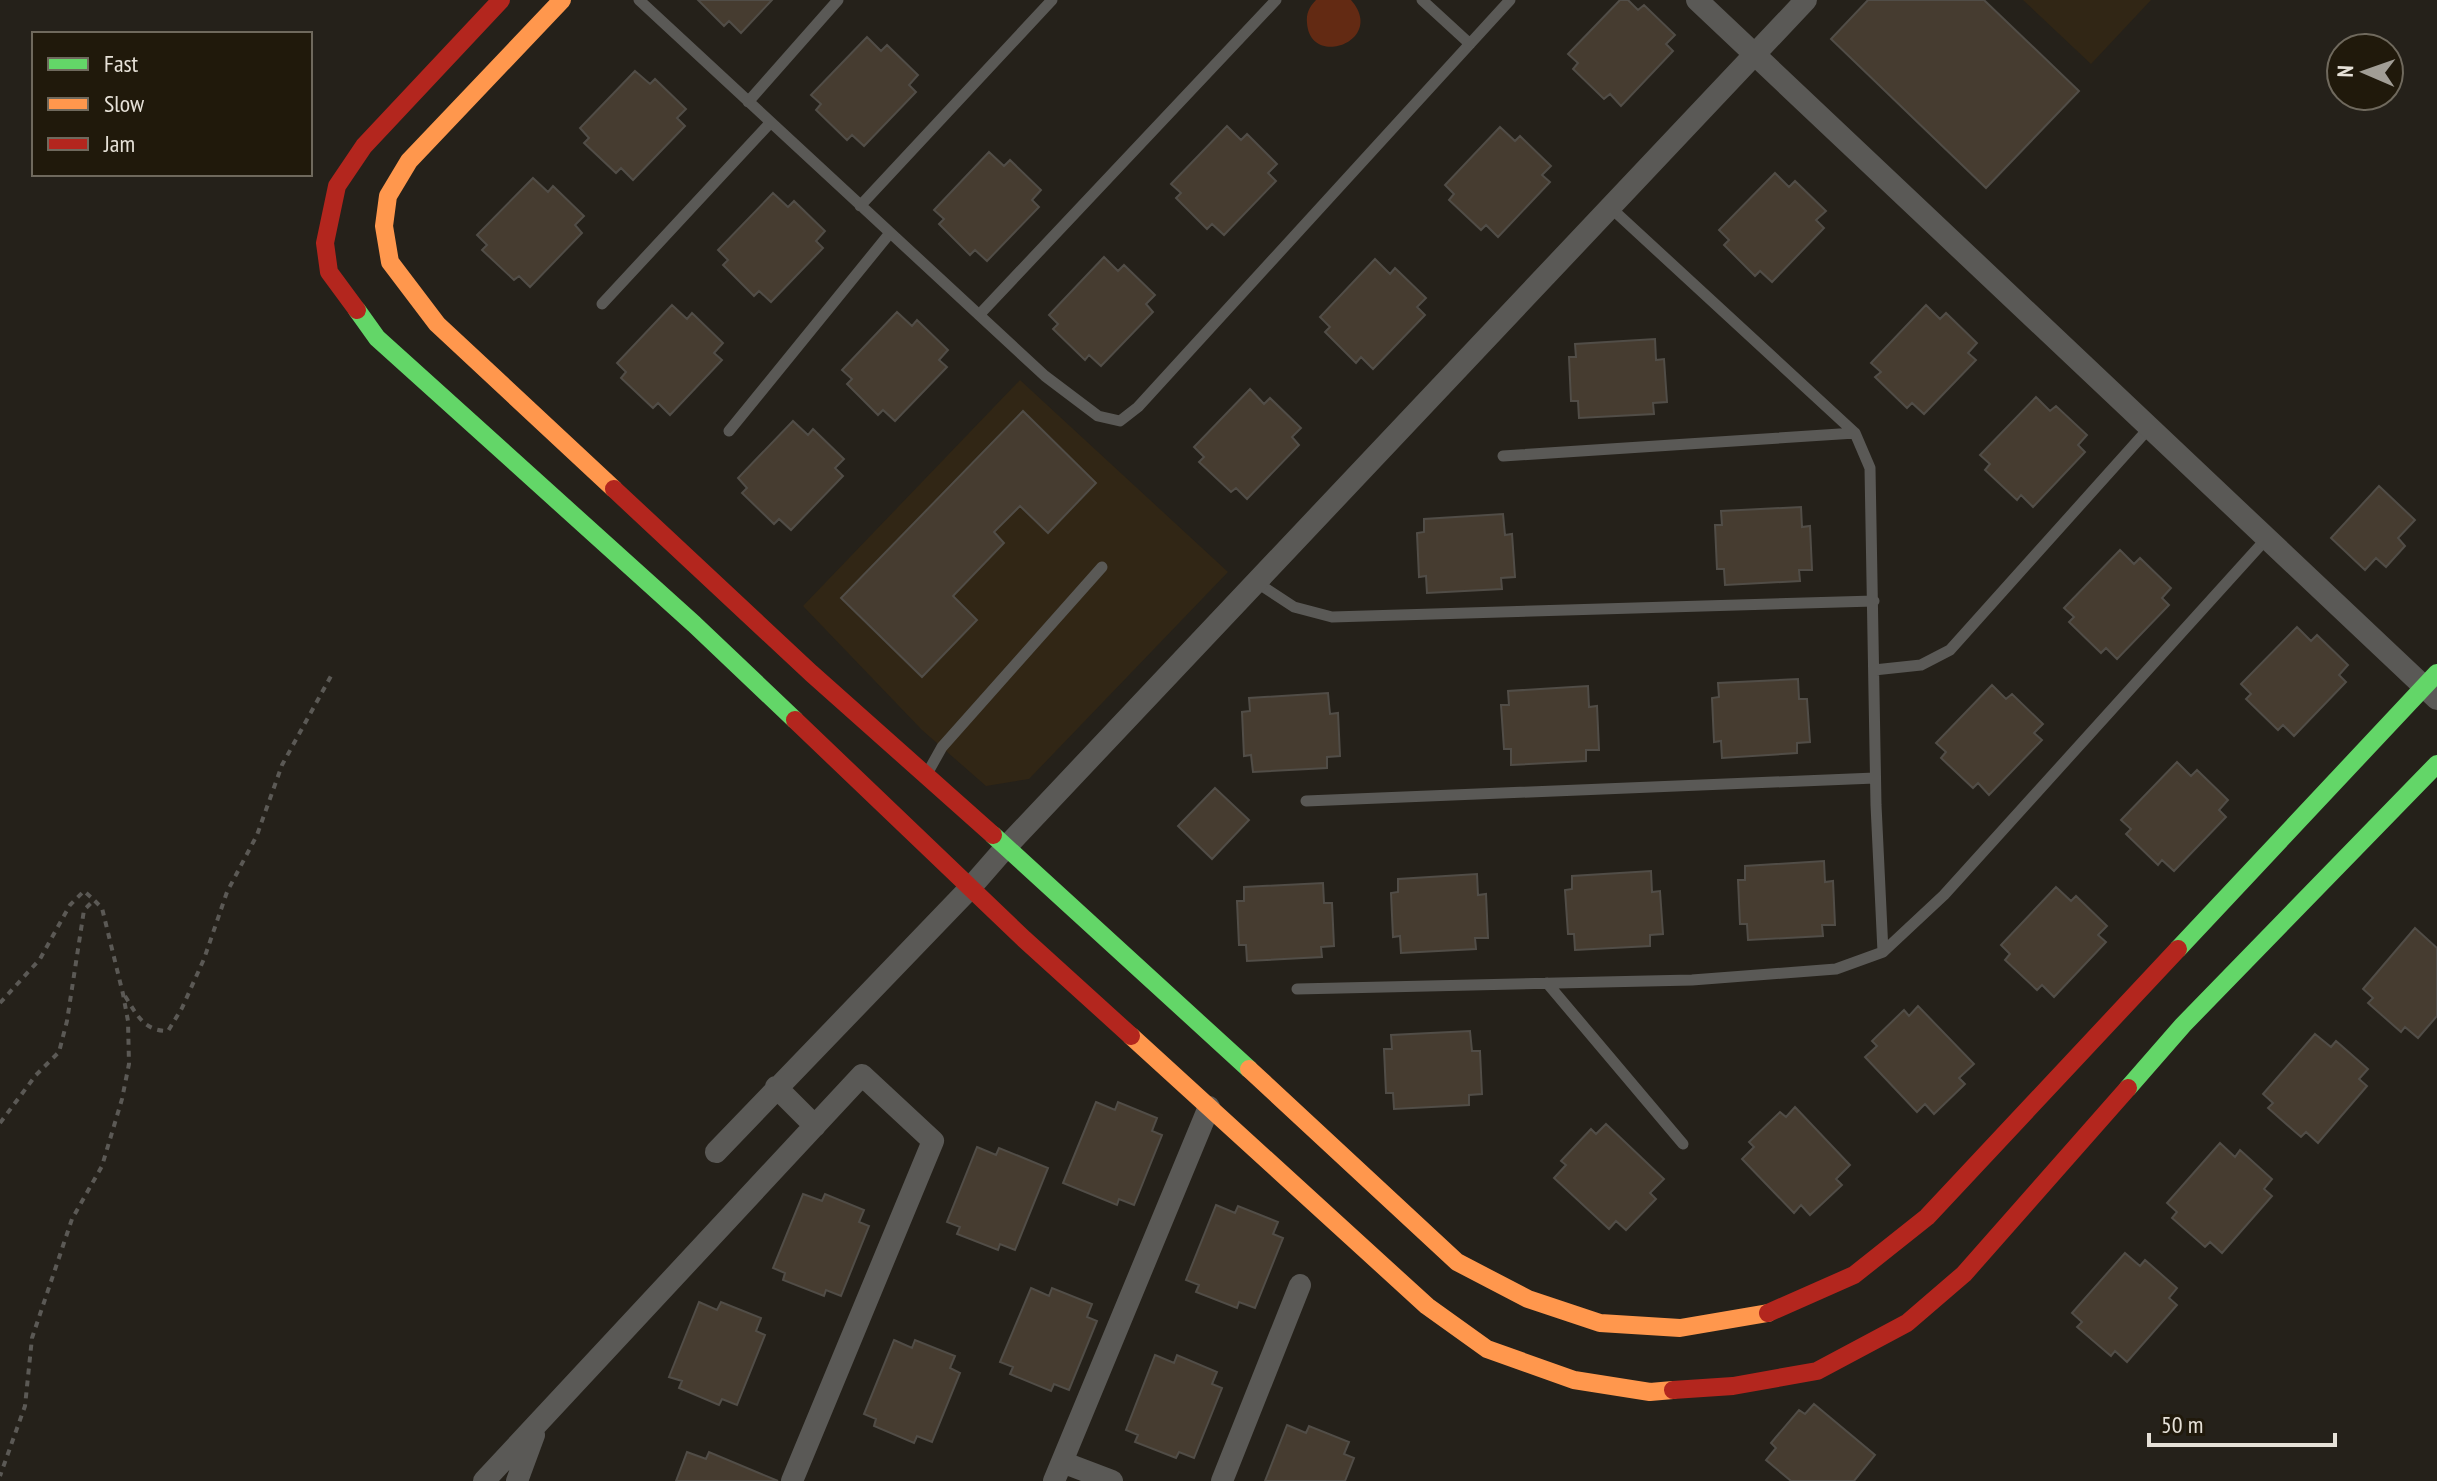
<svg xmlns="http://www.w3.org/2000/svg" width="2437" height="1481" viewBox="0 0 2437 1481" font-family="'PT Sans Narrow',sans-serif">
	<rect width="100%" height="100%" fill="#25211a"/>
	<path fill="#312615" d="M2023 0H2151L2091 64Z
		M1020 380 1228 572 1029 779 986 786 922 730 803 606Z"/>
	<path fill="#632a13" d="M1316 0H1351C1387 41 1310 69 1307 23 1306 14 1309 7 1316 0Z"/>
	<path fill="#463c30" stroke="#514d47" stroke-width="2" d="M698 0H772L741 33 729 21 724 26Z
		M1620 0H1628L1638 10 1644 5 1675 35 1666 44 1673 51 1621 106 1610 94 1604 99 1573 69 1578 63 1568 54Z
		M1868 0H1984L2079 91 1986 188 1831 39Z
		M867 37 881 51 887 45 918 75 909 85 916 92 864 146 852 135 847 140 816 110 821 104 811 95Z
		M635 71 650 84 655 79 686 109 677 118 685 126 633 180 621 168 616 173 584 143 589 138 580 128Z
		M1227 126 1241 140 1247 134 1277 164 1268 173 1276 181 1224 235 1212 224 1207 229 1176 198 1181 193 1171 184Z
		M1500 127 1515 141 1520 136 1551 166 1542 175 1550 182 1498 237 1486 225 1481 230 1449 200 1454 194 1445 185Z
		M989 152 1004 166 1010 160 1041 190 1032 200 1039 207 987 261 975 250 970 255 939 224 944 219 934 210Z
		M1775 173 1789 187 1795 181 1826 211 1816 220 1824 228 1772 282 1760 271 1755 276 1724 245 1729 240 1719 230Z
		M533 178 548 192 553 186 584 216 575 225 582 233 530 287 519 276 514 280 482 250 487 245 477 235Z
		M773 193 788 207 794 201 825 231 816 241 823 248 771 302 759 291 754 296 723 265 728 260 718 250Z
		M1104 257 1118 271 1124 265 1155 295 1146 304 1153 312 1101 366 1089 355 1085 360 1053 329 1058 324 1049 315Z
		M1375 259 1390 274 1395 268 1426 298 1417 307 1425 315 1373 369 1361 357 1356 363 1325 332 1330 327 1320 317Z
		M672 305 687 319 692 313 723 343 714 353 722 360 670 415 658 403 653 408 621 378 626 372 617 363Z
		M1926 305 1940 319 1946 313 1977 343 1968 353 1976 360 1924 414 1912 403 1907 408 1875 377 1881 372 1871 363Z
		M897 312 912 326 917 320 948 350 939 360 947 367 895 421 883 410 878 415 847 384 852 379 842 370Z
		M1655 339 1656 360 1664 359 1667 402 1653 403 1654 414 1579 418 1578 401H1571L1569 357H1576L1575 344Z
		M1250 389 1264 404 1270 398 1301 428 1292 437 1299 445 1247 499 1236 488 1231 492 1199 462 1204 457 1194 447Z
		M2036 397 2050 411 2056 406 2087 435 2078 445 2085 452 2033 507 2021 495 2017 500 1985 470 1990 464 1980 455Z
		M1023 411 1096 483 1048 533 1020 506 994 532 1004 543 953 596 977 620 922 677 841 598Z
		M793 421 808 435 813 429 844 459 835 468 843 476 791 530 779 519 774 524 742 493 747 488 738 478Z
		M2379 486 2415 520 2398 538 2405 546 2386 567 2376 558 2365 570 2331 538Z
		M1801 507 1802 527 1810 526 1812 570H1799L1800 581 1725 585 1724 569H1717L1715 525H1722L1721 511Z
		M1503 514 1505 535 1512 534 1515 577 1501 578 1502 589 1427 593 1426 576 1419 577 1417 533 1424 532V519Z
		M2120 550 2134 564 2140 558 2171 588 2162 598 2169 605 2117 659 2106 648 2101 653 2069 622 2074 617 2064 608Z
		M2297 627 2311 641 2317 635 2348 665 2339 675 2346 682 2294 736 2283 725 2278 730 2246 699 2251 694 2241 684Z
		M1798 679 1799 699H1807L1810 742 1797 743V753L1722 758 1721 741 1714 742 1712 698 1719 697 1718 683Z
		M1992 685 2006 699 2012 694 2043 724 2034 733 2042 740 1989 795 1978 783 1973 788 1941 758 1946 752 1936 743Z
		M1588 686 1589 707 1597 706 1599 750H1586V761L1511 765V749H1504L1501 705H1509L1508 691Z
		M1328 693 1330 714 1338 713 1340 756 1327 757V768L1253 772 1251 755 1244 756 1242 712 1250 711 1249 698Z
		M2177 762 2191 776 2197 770 2228 800 2219 810 2226 817 2174 871 2162 860 2158 865 2126 834 2131 829 2121 820Z
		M1215 788 1249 820 1212 859 1178 826Z
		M1824 861 1825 882 1833 881 1835 925H1822L1823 936 1748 940 1747 924H1740L1738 880H1745V866Z
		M1651 871 1652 892 1660 891 1663 934 1650 935V946L1575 950 1574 934H1568L1565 890 1572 889V876Z
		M1477 874 1478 895 1486 894 1488 938H1475L1476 949 1401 953 1400 936 1393 937 1391 893 1398 892V879Z
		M1323 883 1324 903H1332L1334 946 1321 947 1322 957 1247 961 1246 945H1239L1237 901H1244V887Z
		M2056 887 2071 901 2076 896 2107 926 2098 935 2106 942 2054 997 2042 985 2037 990 2005 960 2010 954 2001 945Z
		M2415 928 2437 948V1016L2418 1038 2405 1027 2401 1032 2368 1003 2373 998 2363 989Z
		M1918 1006 1974 1064 1959 1078 1965 1084 1934 1114 1925 1104 1917 1112 1865 1057 1877 1046 1872 1041 1904 1010 1909 1016Z
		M1470 1031 1472 1051H1480L1482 1094 1469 1095V1105L1394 1109 1393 1093H1386L1384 1049H1392L1391 1035Z
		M2315 1034 2331 1047 2336 1041 2368 1069 2359 1079 2367 1086 2318 1143 2306 1132 2301 1137 2268 1108 2273 1103 2263 1094Z
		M1096 1102 1115 1110 1118 1102 1157 1118 1152 1131 1162 1135 1134 1205 1119 1199 1117 1205 1063 1183Z
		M1795 1107 1850 1165 1836 1179 1842 1185 1810 1215 1801 1205 1794 1213 1742 1159 1754 1147 1749 1142 1780 1112 1786 1117Z
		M1606 1124 1664 1179 1650 1193 1656 1199 1626 1230 1616 1221 1609 1229 1554 1178 1566 1165 1561 1161 1591 1129 1596 1134Z
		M2220 1143 2235 1157 2240 1150 2272 1179 2264 1189 2272 1196 2222 1253 2210 1242 2205 1247 2172 1218 2177 1212 2167 1203Z
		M977 1147 996 1155 999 1148 1048 1168 1015 1250 1000 1244 998 1250 957 1234 960 1227 947 1222Z
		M803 1194 822 1201 825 1194 864 1210 859 1222 869 1226 841 1296 826 1290 824 1296 783 1280 785 1273 773 1268Z
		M1216 1205 1235 1213 1238 1206 1278 1222 1273 1234 1283 1238 1255 1308 1239 1302 1237 1308 1196 1292 1199 1285 1186 1280Z
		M2125 1253 2140 1266 2145 1260 2177 1288 2169 1298 2177 1305 2127 1362 2115 1351 2111 1356 2077 1327 2082 1322 2072 1313Z
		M1031 1288 1049 1296 1052 1288 1092 1304 1087 1317 1097 1321 1069 1390 1054 1384 1051 1391 1010 1374 1013 1367 1000 1362Z
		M699 1302 717 1310 721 1302 761 1318 756 1331 765 1335 737 1405 722 1399 719 1405 679 1388 682 1381 669 1377Z
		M894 1340 912 1348 915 1340 955 1356 950 1368 960 1373 932 1442 917 1436 914 1443 874 1426 876 1419 864 1414Z
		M1155 1355 1174 1363 1177 1355 1217 1372 1212 1384 1222 1388 1194 1458 1179 1452 1176 1458 1135 1442 1138 1435 1126 1430Z
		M1814 1404 1875 1455 1854 1481H1791L1766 1460 1776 1448 1771 1443 1799 1410 1805 1414Z
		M1287 1425 1306 1433 1309 1426 1349 1442 1344 1454 1354 1458 1345 1481H1265Z
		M687 1452 706 1459 709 1452 778 1481H676Z"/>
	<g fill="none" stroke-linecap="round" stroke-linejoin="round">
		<path stroke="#5b5955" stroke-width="4" stroke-dasharray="6 6" stroke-linecap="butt" d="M125 996C137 1015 144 1031 168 1031L182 1008 204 959 227 892 257 835 282 765 331 676
			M0 1003 40 959 70 905 84 891 94 900
			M0 1123 36 1075 59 1052 67 1021 84 910 94 900 102 908 123 994 128 1021 129 1064 122 1099 102 1166 72 1219 32 1338 25 1406 0 1476"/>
		<path stroke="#5a5956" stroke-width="11" d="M639 0 1045 376 1098 416 1120 421 1138 407 1510 0
			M1422 0 1470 44
			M748 102 838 0
			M860 206 1052 0
			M1611 208 1855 433 1870 468 1876 805 1883 952
			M602 304 770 123
			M979 315 1276 0
			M729 431 890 233
			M1503 456 1855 433
			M1256 582 1294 607 1332 617 1874 601
			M1874 670 1921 665 1950 650 2150 427
			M928 772 942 747 1102 567
			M1306 801 1875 778
			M1547 983 1683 1144
			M1297 989 1692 980 1836 969 1883 952 1944 895 2267 538"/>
		<path stroke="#5a5956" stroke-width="22" d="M1697 0 2437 699
			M776 1087 815 1126
			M716 1152 971 887 1006 847 1806 0
			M1062 1462 1112 1481
			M484 1481 862 1075 933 1141 792 1481
			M517 1481 534 1435
			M1054 1481 1209 1107
			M1222 1481 1300 1285"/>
		<path stroke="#63d668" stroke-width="18" d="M357 310 377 338 694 624 795 720
			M993 835 1249 1069
			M2178 949 2437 673
			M2128 1088 2183 1025 2437 764"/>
		<path stroke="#ff974d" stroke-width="18" d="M562 0 409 161 388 196 384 226 390 262 437 324 614 489
			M1131 1036 1427 1306 1487 1349 1574 1380 1650 1392 1673 1390
			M1249 1069 1457 1262 1528 1299 1600 1323 1680 1328 1768 1313"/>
		<path stroke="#b3261e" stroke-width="18" d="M357 310 329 272 325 243 337 186 364 146 501 0
			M614 489 811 673 993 835
			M795 720 1024 939 1131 1036
			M1768 1313 1854 1275 1927 1217 2178 949
			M1673 1390 1733 1386 1817 1371 1907 1323 1964 1274 2128 1088"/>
	</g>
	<rect x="32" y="32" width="280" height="144" fill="#20190b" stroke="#6f695d" stroke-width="2"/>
	<rect x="48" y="58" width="40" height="12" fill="#63d668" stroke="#6f695d" stroke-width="2"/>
	<text x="104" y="72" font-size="24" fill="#e6e1d8">Fast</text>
	<rect x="48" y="98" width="40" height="12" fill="#ff974d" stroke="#6f695d" stroke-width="2"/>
	<text x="104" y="112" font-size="24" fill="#e6e1d8">Slow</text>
	<rect x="48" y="138" width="40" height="12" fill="#b3261e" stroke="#6f695d" stroke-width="2"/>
	<text x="104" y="152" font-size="24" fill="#e6e1d8">Jam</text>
	<g transform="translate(2365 72) rotate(272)"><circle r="38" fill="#20190b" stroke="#6f695d" stroke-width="2"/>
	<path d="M0-6L14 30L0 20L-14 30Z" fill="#a29e96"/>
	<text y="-12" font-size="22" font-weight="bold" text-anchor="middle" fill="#e6e1d8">N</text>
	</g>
	<path d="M2149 1433v12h186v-12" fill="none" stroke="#e6e1d8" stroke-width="4"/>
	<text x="2161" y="1433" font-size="24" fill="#e6e1d8" stroke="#20190b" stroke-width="6" paint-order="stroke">50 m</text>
</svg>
